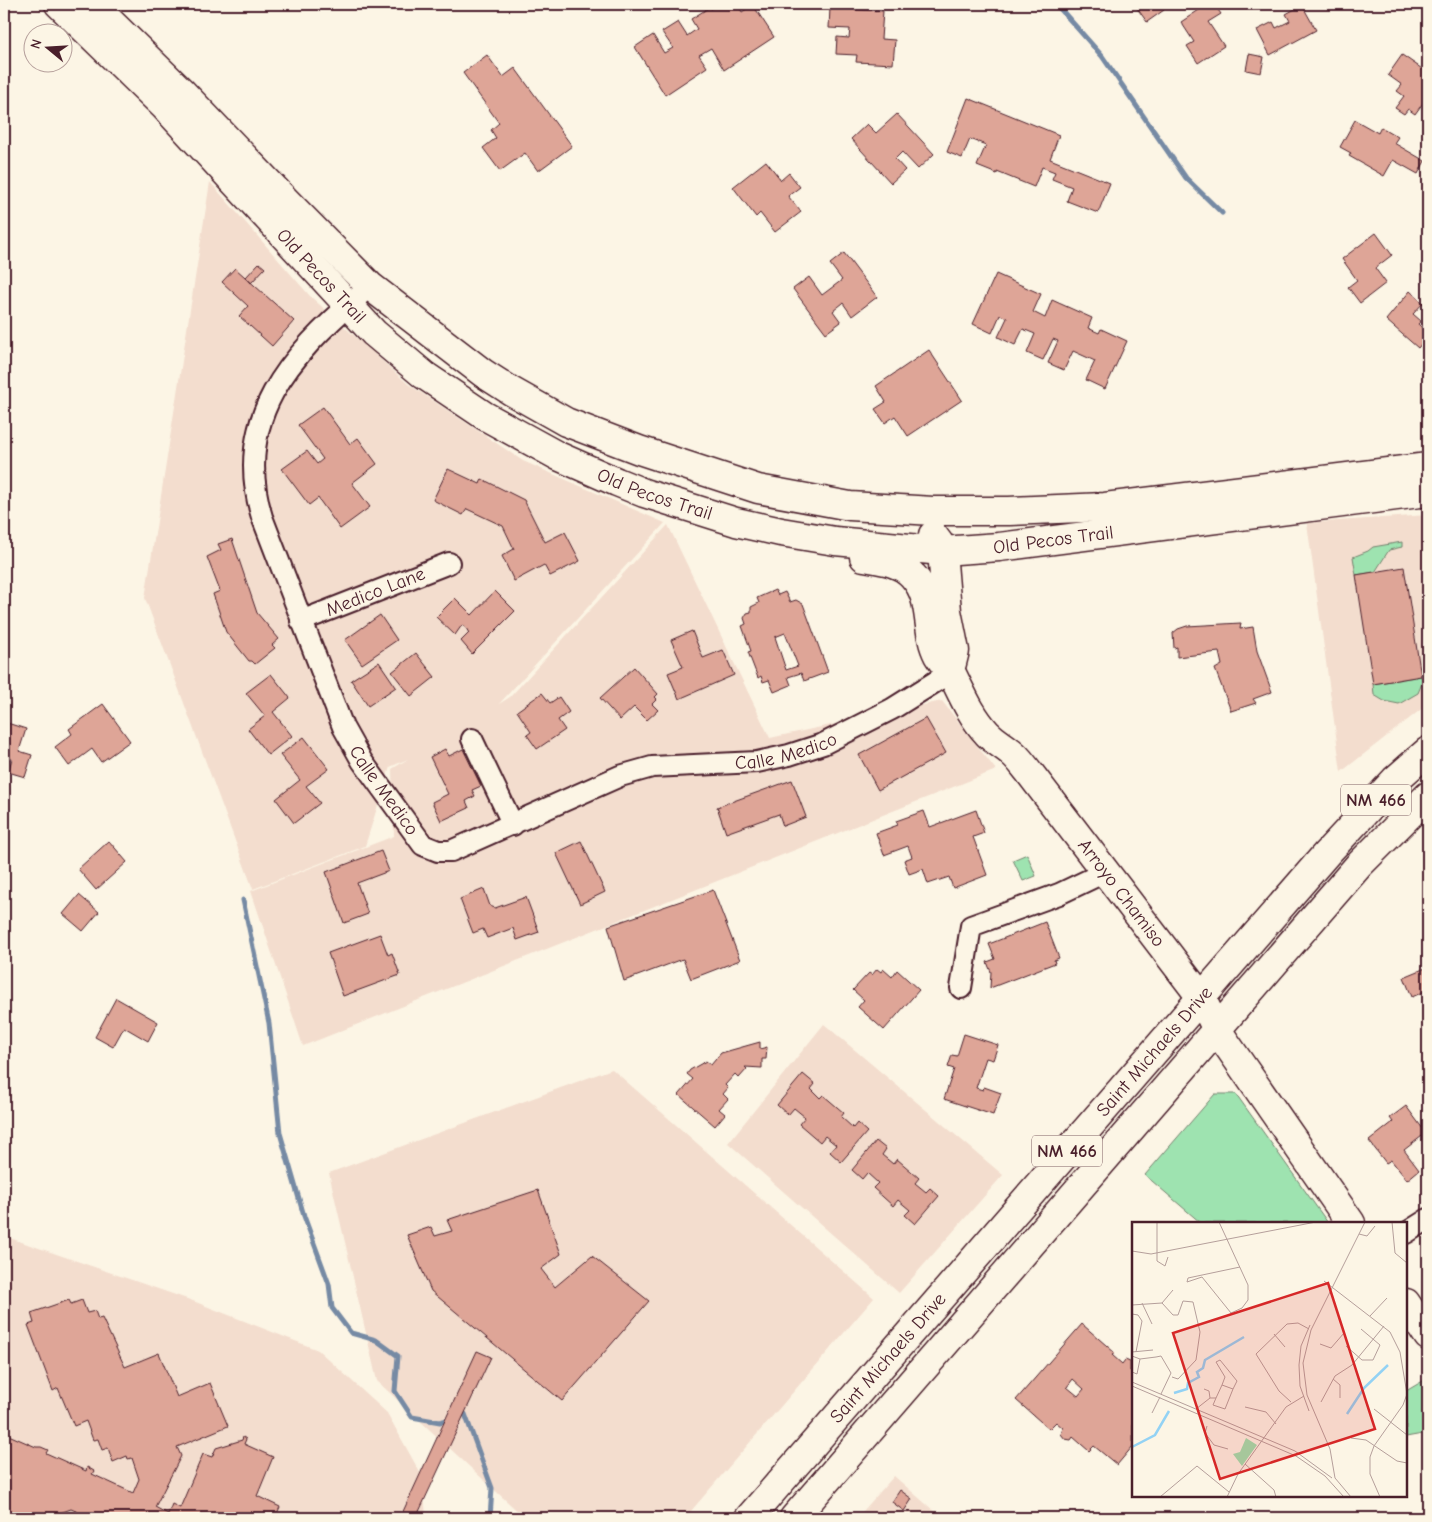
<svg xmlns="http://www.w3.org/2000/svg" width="1432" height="1522" viewBox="0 0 1432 1522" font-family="'Comic Neue',sans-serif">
	<rect width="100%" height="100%" fill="#fcf5e5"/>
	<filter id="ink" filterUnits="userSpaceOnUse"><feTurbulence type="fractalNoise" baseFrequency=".02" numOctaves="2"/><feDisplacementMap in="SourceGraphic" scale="10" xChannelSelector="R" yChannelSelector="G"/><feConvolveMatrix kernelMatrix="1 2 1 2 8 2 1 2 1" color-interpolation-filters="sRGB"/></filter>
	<g filter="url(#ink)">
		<path fill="#f3ddce" d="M210 182 310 296 408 384 523 461 665 523 499 704 510 697 668 525 770 738 942 701 996 770 303 1046 251 891 394 836 392 769 408 759 390 767 365 846 253 889 145 598Z
			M1428 515V704L1341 772 1307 523Z
			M824 1024 1003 1175 899 1293 728 1143Z
			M612 1069 874 1298 685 1518H525L377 1381 329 1173Z
			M4 1236 193 1301 318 1350 387 1413 423 1478 426 1518H4Z
			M894 1476 942 1518H857Z"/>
		<path fill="#9ee3b0" stroke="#74816e" d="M1402 542V547L1389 550 1375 572 1356 575 1353 557 1368 551 1373 547Z
			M1421 676 1423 681 1418 693 1399 704 1384 701 1374 695 1373 684Z
			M1027 854 1036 876 1023 881 1013 860Z
			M1215 1094H1236L1328 1223H1201L1145 1175Z
			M1428 1378V1433L1406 1437V1391Z"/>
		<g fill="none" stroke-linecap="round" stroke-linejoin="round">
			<path stroke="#768aa4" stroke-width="5" d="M1056 4 1102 56 1186 178 1222 213
				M243 900 269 1023 280 1133 304 1216 329 1284 332 1308 351 1333 376 1340 398 1356 395 1391 412 1417 440 1422 451 1419
				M459 1416 465 1414 492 1488 490 1518"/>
		</g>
		<path fill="#dea597" stroke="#4a1f2b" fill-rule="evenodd" d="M720 4H737L742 12 753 5 774 37 724 70 711 48 699 55 707 67 665 95 635 47 653 35 664 53 673 48 662 32 678 22 687 36 697 29 691 19 710 7 711 9Z
			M1134 4H1165L1161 6 1164 10 1147 22Z
			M1208 4H1214L1221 14 1208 22 1224 46 1198 63 1187 46 1194 42 1181 22Z
			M1302 5 1316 30 1270 55 1257 30 1273 22 1276 28 1290 21 1286 14Z
			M830 8 883 11 881 39 895 40 893 64 856 62 857 55 836 54 837 37 849 38 850 29 829 28Z
			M1249 54 1264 57 1261 73 1246 70Z
			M487 55 503 77 515 68 572 146 538 171 525 153 500 171 483 148 496 138 491 130 499 123 463 73Z
			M1402 55 1428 73V96L1415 114 1408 109 1404 114 1395 108 1404 96 1397 91 1402 85 1388 75Z
			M968 98 1059 135 1050 159 1110 183 1098 213 1067 201 1072 187 1052 179 1055 172 1042 167 1034 187 997 172V174L977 166 986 145 970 139 962 158 947 152Z
			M897 114 934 154 918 169 902 152 895 159 905 170 891 183 851 139 867 124 876 133Z
			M1355 120 1378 133 1381 127 1398 137 1394 143 1425 161 1418 174 1393 160 1384 176 1349 156 1351 153 1340 147Z
			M766 161 781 180 789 173 800 187 788 196 801 212 775 232 760 213 756 217 733 187Z
			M1376 233 1392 255 1375 268 1386 283 1360 303 1348 287 1357 280 1342 259Z
			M844 253 877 297 852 316 843 303 833 311 841 322 826 333 793 289 809 277 822 295 842 280 830 264Z
			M259 263 265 268 251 283 246 277Z
			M235 268 294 321 272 346 239 316 248 306 222 282Z
			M996 274 1041 294 1033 312 1045 318 1052 300 1092 318 1088 328 1099 333 1101 329 1127 341 1105 389 1086 380 1095 361 1073 351 1064 370 1048 363 1058 341 1053 339 1043 360 1027 353 1035 334 1023 329 1015 345 998 337 1007 318 1000 315 992 333 973 324Z
			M1410 291 1423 303 1413 314 1421 321 1418 324 1428 333V336L1418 348 1386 320Z
			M929 350 962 400 908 436 895 416 885 423 875 409 886 402 876 386Z
			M323 407 350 444 358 438 377 464 352 483 370 507 340 529 318 498 309 505 282 469 307 451 317 464 323 459 298 425Z
			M448 469 480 484 482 479 524 500 545 542 565 532 580 561 550 576 544 565 514 581 502 556 514 549 503 526 467 509 463 515 433 500Z
			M232 539 257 613 279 639 272 645 275 648 255 664 252 661H249L226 632 213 594 220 591 207 557 221 550 218 544Z
			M1404 567 1421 676 1373 684 1356 575Z
			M775 590 778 595 785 592 790 602 796 600 803 604 828 672 804 681 801 673 788 677 791 685 774 692 769 680 763 682 761 676 758 678 748 652 751 651 742 626 746 624 744 618 747 613 751 612V607L759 603 757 598ZM785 633 798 666 786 670 775 637Z
			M495 591 515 611 472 654 461 641 469 633 466 628 462 625 455 635 436 617 455 598 472 615Z
			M380 615 397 640 362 664 345 640Z
			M1241 623 1240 629 1253 627 1257 651 1272 692 1253 699 1256 703 1231 711 1215 669 1222 665 1219 652 1177 657V647L1174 648 1173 633 1178 629 1187 626Z
			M692 631 703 658 723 650 734 675 679 699 668 673 683 667 671 640Z
			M416 653 435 677 411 696 392 672Z
			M379 662 396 687 368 706 351 680Z
			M634 667 658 694 655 697 657 699 652 704 658 710 647 720 634 707 620 720 600 698Z
			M271 674 290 698 273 712 292 736 268 755 248 729 265 716 246 693Z
			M542 693 550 703 559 697 569 712 558 720 565 730 537 749 527 735 531 732 517 711Z
			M103 704 130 741 101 762 92 749 69 766 55 747 72 734 69 729Z
			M926 718 946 753 878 790 859 755Z
			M4 722 26 729 19 751 32 755 25 777 8 772 12 759 4 756Z
			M304 737 329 769 306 786 320 803 294 823 276 799 300 780 280 755Z
			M445 749 449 756 463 749 481 786 472 790 475 796 466 801 469 808 441 821 432 802 448 794 430 757Z
			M792 780 806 817 783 826 779 814 726 833 717 807Z
			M976 810 984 833 973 837 987 875 953 888 949 877 928 884 923 869 909 874 904 860 912 857 908 846 884 855 876 833 898 825 896 821 924 811 930 827Z
			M109 841 127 862 96 890 78 869Z
			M581 841 605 892 580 904 556 853Z
			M381 851 389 871 357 883 368 914 344 923 326 872Z
			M484 889 490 906 495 908 526 897 539 932 517 940 513 928 487 938 483 929 473 933 460 899Z
			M713 890 740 960 691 979 683 959 624 981 608 926Z
			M79 895 99 912 83 931 63 914Z
			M1045 922 1059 958 1054 960 1055 963 990 988 991 972 987 962 995 959 989 944Z
			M380 934 388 955 392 953 400 975 343 996 328 953Z
			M1428 967V990L1412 997 1404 977Z
			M877 969 881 972 883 969 892 977 897 970 919 990 884 1030 858 1007 864 1000 853 990 869 973 872 975Z
			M116 998 158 1022 148 1041 124 1027 113 1047 95 1037Z
			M964 1034 998 1045 993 1060 986 1058 976 1088 983 1090 984 1087 1001 1093 993 1115 944 1099 954 1069 948 1067 952 1055 957 1056Z
			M760 1042V1049L767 1047 766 1059H762V1068L745 1067 747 1069 739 1078 735 1074 725 1085 728 1088 723 1094 728 1099 719 1109 725 1114 715 1126 679 1095 693 1079 687 1074 690 1070 706 1061 711 1065 721 1053Z
			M803 1074 815 1084 811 1089 820 1098 823 1095 844 1113 841 1117 853 1128 857 1123 867 1132 841 1162 830 1152 836 1145 825 1136 820 1142 799 1124 805 1117 794 1108 788 1115 777 1105Z
			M1406 1106 1426 1133 1404 1150 1419 1170 1407 1180 1391 1160 1386 1163 1369 1141 1393 1122 1390 1118Z
			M876 1141 886 1149 882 1155 893 1164 897 1159 919 1178 915 1183 926 1192 930 1188 939 1196 915 1224 905 1215 910 1210 898 1200 893 1206 873 1188 878 1183 867 1173 862 1179 852 1170Z
			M538 1190 561 1254 541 1269 555 1287 592 1256 649 1301 562 1401 431 1291 407 1235 431 1227 435 1236 452 1231 447 1220Z
			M69 1300 71 1304 82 1300 87 1313 95 1311 98 1319 102 1318 125 1367 159 1353 177 1397 210 1383 228 1426 177 1447 181 1456 155 1507 168 1514 172 1504 180 1508 203 1454 212 1457 216 1448 242 1440 243 1437 246 1439 244 1444 273 1457 257 1496 280 1507 275 1518H75L78 1512 71 1509 46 1518H4V1433L36 1447H41L48 1450 46 1453 86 1471 87 1467 94 1471 92 1474 133 1493 139 1479 132 1458 128 1459 127 1456 113 1462 108 1448 102 1450 98 1439 93 1440 86 1421 74 1426 58 1388 53 1391 28 1325 34 1323 31 1313Z
			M1082 1324 1115 1353 1112 1355 1122 1364 1125 1360 1130 1362V1371L1133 1369V1446L1117 1465 1094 1446 1089 1451 1073 1437 1071 1440 1065 1439 1061 1434 1063 1428 1056 1422 1049 1429 1016 1400ZM1073 1379 1084 1389 1078 1396 1067 1387Z
			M477 1351 491 1357 416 1518H400Z
			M900 1490 912 1499 904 1511 892 1502Z"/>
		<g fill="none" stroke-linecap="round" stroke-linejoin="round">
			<g stroke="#4a1f2b" stroke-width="24">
				<g id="street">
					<path id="s1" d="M359 296C290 356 232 419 262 517L343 727 362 761 423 845 438 851H451L620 776 652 767 757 762 789 755 823 744 892 709 951 672"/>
					<path id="s2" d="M301 621 449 563"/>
					<path d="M472 739 513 825"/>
					<path d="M961 988 971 926 1059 894 1105 872"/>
					<path d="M1406 1233 1428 1219"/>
				</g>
			</g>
			<g stroke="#4a1f2b" stroke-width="31">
				<g id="secondary">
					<path id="s3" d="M59 4 165 107 374 333 424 375 485 416 558 456 617 482 644 493 736 522 781 532 835 541 942 551 999 547 1428 492"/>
					<path d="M92 4 181 91 286 201 370 286 483 373 511 391 566 422 639 450 758 489 850 506 933 511H1009L1105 507 1428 467"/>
					<path d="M933 535 939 543 942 551 947 611 955 651 952 663"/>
					<path id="s4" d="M864 557C882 560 901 562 913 576 934 598 925 631 938 655 942 662 948 667 952 674 962 694 971 716 987 733 994 741 1003 745 1011 752 1018 757 1023 765 1029 772L1201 997 1217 1030 1351 1223"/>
					<path d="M1406 1303 1428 1336"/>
				</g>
			</g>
			<g stroke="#4a1f2b" stroke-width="31">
				<g id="primary">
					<path id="s5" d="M749 1518 1327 853 1395 780 1428 751"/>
					<path d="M794 1518 1359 865 1428 796"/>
				</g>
			</g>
			<use href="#street" stroke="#fcf5e5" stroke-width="20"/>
			<use href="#secondary" stroke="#fcf5e5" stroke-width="28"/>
			<use href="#primary" stroke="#fcf5e5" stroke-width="28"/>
		</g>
	</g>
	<g text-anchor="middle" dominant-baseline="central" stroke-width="4" stroke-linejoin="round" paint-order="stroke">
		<g fill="#fcf5e5" stroke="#7f5f63" stroke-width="1">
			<rect x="1341" y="784.5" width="70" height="31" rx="4"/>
			<rect x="1032" y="1135.5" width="70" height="31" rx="4"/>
		</g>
		<g font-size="18" font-weight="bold" fill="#4a1f2b">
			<text x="1376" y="800">NM 466</text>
			<text x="1067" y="1151">NM 466</text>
		</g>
		<g font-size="19" fill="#4a1f2b" stroke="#fcf5e5">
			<text stroke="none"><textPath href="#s3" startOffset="378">Old Pecos Trail</textPath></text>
			<text stroke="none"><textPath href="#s3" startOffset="782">Old Pecos Trail</textPath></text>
			<text stroke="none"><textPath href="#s3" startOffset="1188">Old Pecos Trail</textPath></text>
			<text stroke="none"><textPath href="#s2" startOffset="80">Medico Lane</textPath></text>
			<text stroke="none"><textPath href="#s1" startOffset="1009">Calle Medico</textPath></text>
			<text stroke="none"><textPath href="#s1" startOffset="559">Calle Medico</textPath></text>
			<text stroke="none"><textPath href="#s4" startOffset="440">Arroyo Chamiso</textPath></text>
			<text stroke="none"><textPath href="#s5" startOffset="618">Saint Michaels Drive</textPath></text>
			<text stroke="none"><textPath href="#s5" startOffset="212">Saint Michaels Drive</textPath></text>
		</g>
	</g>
	<g transform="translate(1132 1222)">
		<rect width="275" height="275" fill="#fcf5e5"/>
		<path d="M114 216 125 223 110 244 101 232 108 230Z" fill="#9ee3b0"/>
		<path fill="none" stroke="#93d2f4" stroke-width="2.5" d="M42 171 55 167 56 161 67 155 65 150 71 146 73 138 112 115M215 192 232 166 256 143M0 225 23 213 37 189"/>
		<path fill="none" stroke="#b59f9b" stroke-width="1" d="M25 0V39L33 44 36 35M87 0 116 63V78L110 86 99 91 70 55 55 60 56 56 108 45M260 0 263 31 275 41M227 12 235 14 243 4M0 29 19 32 184 0M192 59 258 110 268 130 275 172 271 183 242 224 238 235V252L248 275M10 81 20 102M30 81 41 93H46L51 79 61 80 68 110 64 138 46 157 40 155M0 83 30 81 41 68M0 92 6 93 10 99 4 130M238 94 255 76M142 112 153 125M188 122 199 126 212 111M214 124 230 138H241L248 123 229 107M0 130 21 128M0 134 8 137 24 135M24 135 29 134 39 151 29 172M0 150 5 152 8 137M201 157 208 163V176M0 160 163 229 200 256M90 163 93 155 84 140 88 138 105 159 101 167M0 164 164 234 193 254 212 275M78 176H84L81 183 93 187 101 167 90 163 84 176M159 180 147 169 124 132 155 102 166 101 177 107M189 180 203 154 220 143 252 104M113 185 134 190 144 202M64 187 78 176 77 169 72 167M242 187 275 213M177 189 168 164 167 143 169 124 178 103M20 191 28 175M75 204 73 211 82 223 96 227M219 216 234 218 265 239 275 241M113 242 142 268 144 275M28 275 65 244 97 270M95 275 106 252 154 185 172 174M219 275 203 256 198 227 175 173 171 141 179 108 233 0"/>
		<path fill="#d62828" fill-opacity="0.15" stroke="#d62828" stroke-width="2.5" d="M196 61 243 207 88 257 41 111Z"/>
		<rect width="275" height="275" fill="none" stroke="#4a1f2b" stroke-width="2.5"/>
	</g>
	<rect width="1432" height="1522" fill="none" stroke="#fcf5e5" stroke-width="20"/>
	<rect x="10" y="10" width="1412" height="1502" fill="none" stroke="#4a1f2b" stroke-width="2" filter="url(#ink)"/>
	<g transform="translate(48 48) rotate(288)"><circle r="24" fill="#fcf5e5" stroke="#b59f9b"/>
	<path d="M0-4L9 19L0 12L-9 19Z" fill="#4a1f2b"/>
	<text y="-8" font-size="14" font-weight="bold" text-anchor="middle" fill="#4a1f2b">N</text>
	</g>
</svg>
